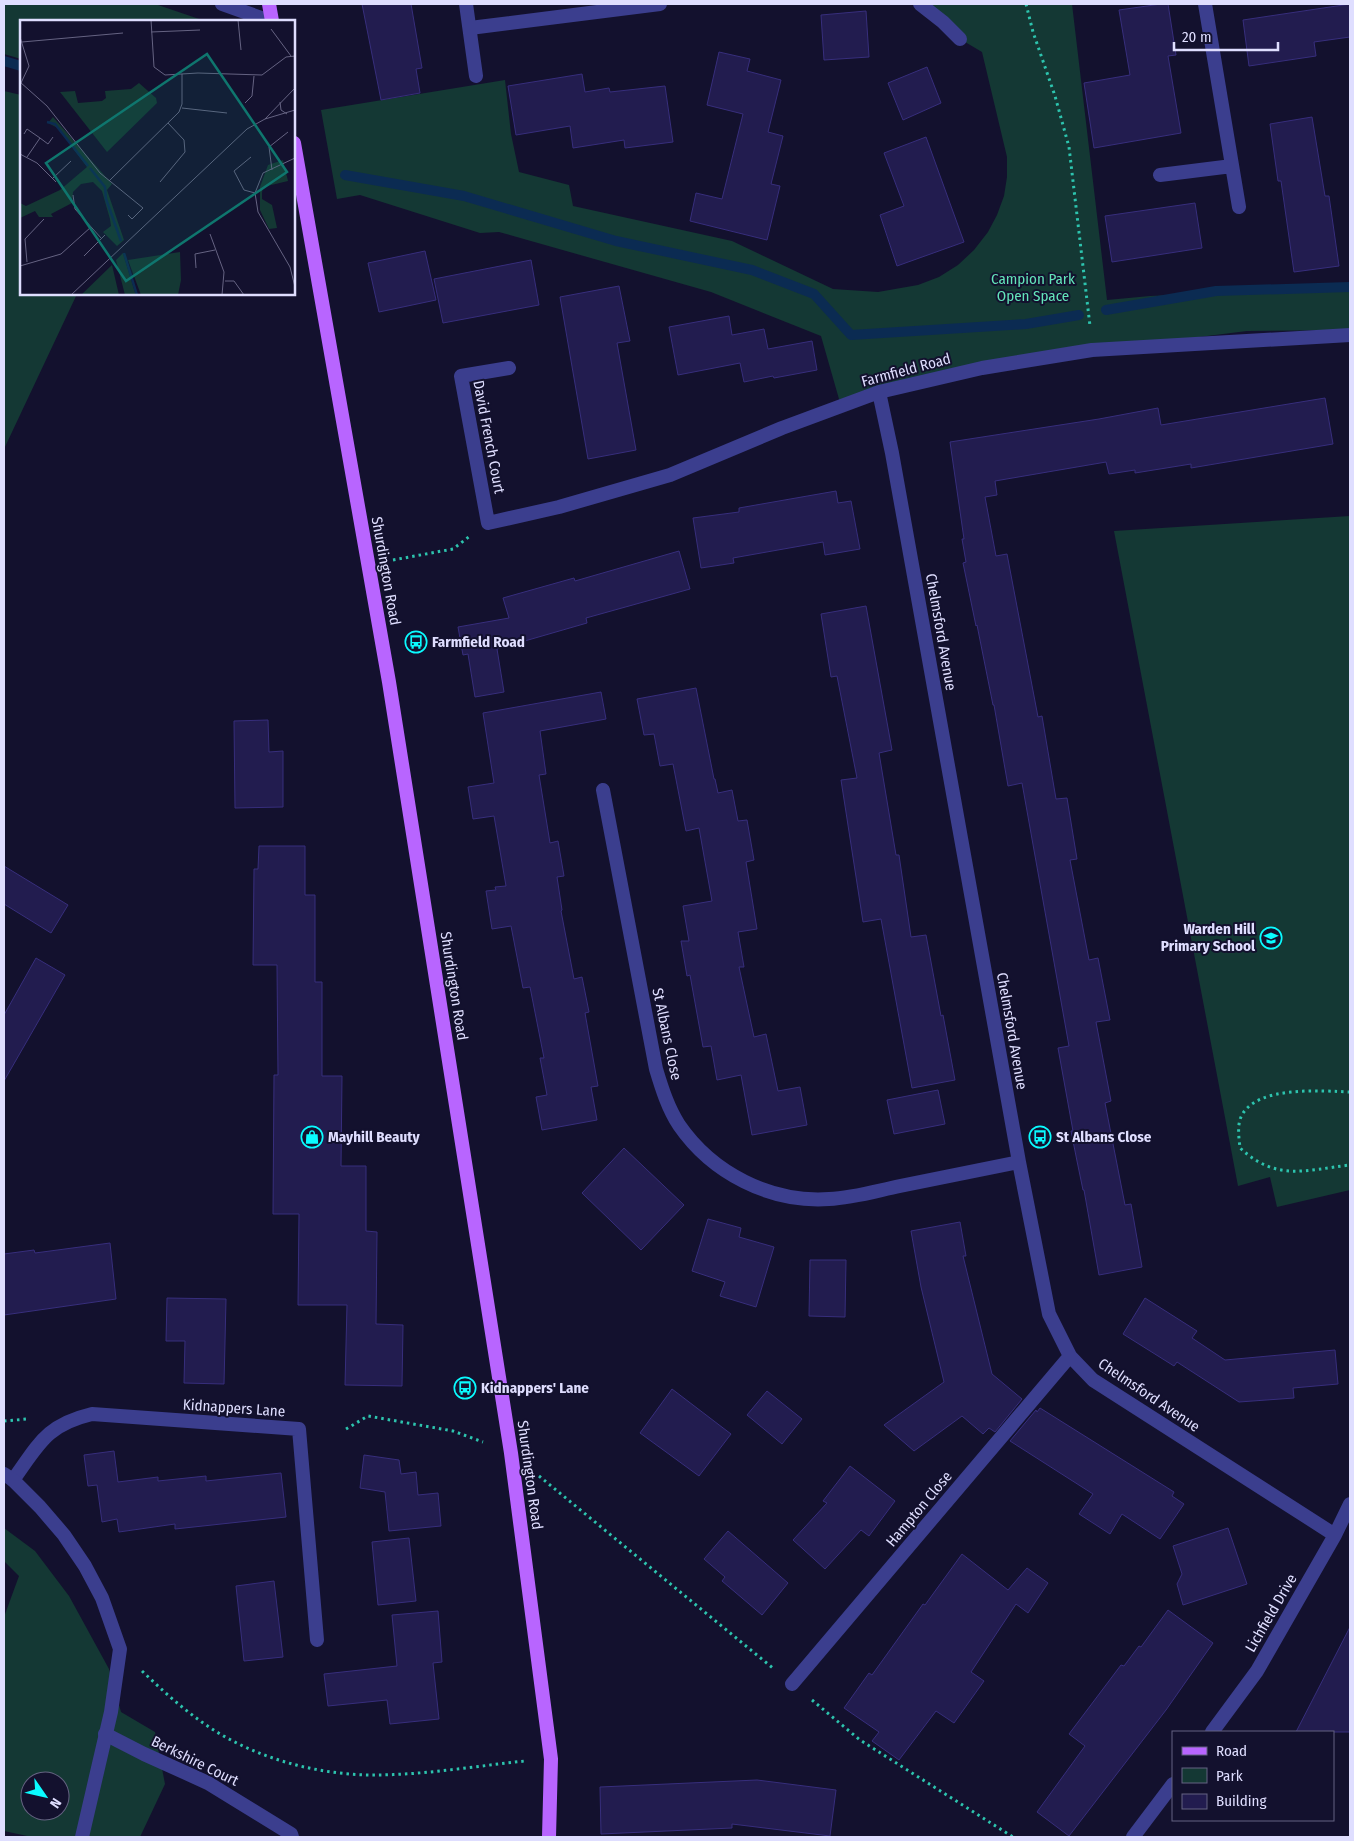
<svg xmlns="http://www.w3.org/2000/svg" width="1354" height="1841" viewBox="0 0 1354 1841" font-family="'Fira Sans Condensed',sans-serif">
	<rect width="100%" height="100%" fill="#13112e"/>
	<path fill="#143834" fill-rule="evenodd" d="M4 4H155L205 21H21V59L4 54Z
		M920 4H1072L1107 300 1150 296 1350 287V330L1247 331 1071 353 841 406 821 336 711 292 499 232 480 233 360 195 337 199 321 110 505 80 511 134 519 172 569 185 573 206 732 241 833 289 878 292 918 285 939 277 958 265 974 250 988 232 997 215 1004 196 1007 177V157L982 52 960 39Z
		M4 91 21 95V294H77L4 449Z
		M1350 516V1190L1277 1207 1270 1177 1238 1186 1114 531Z
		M4 1528 35 1551 69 1596 109 1669 121 1712 155 1732 165 1784 140 1837H32L4 1831V1617L19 1576 4 1561ZM30 1781H60V1811H30Z"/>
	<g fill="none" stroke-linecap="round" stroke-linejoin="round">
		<path stroke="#0b2b52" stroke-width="10" d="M4 61 21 66
			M345 175 464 196 616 241 752 270 814 294 851 335 1026 324 1079 315
			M1106 310 1216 291 1350 287"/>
	</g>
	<path fill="#221c4f" stroke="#372e7c" d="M362 4H411L422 68 416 69 420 93 381 100Z
		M1161 4H1168L1176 55 1168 56 1181 133 1094 148 1084 83 1130 75 1119 10Z
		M1350 4V37L1314 42 1316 56 1249 66 1243 20Z
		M866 11 869 57 824 60 821 15Z
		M719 52 750 59 747 71 781 80 768 132 783 136 771 184 780 186 767 240 690 221 696 193 722 199 743 114 707 105Z
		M927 67 941 103 903 120 888 83Z
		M582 74 585 92 609 88 610 92 665 86 673 142 625 148 624 140 573 148 570 126 516 135 508 86Z
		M1312 117 1325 196H1329L1339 266 1294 272 1281 181H1278L1270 124Z
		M926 137 964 242 897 266 880 215 904 206 884 153Z
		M1195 203 1202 248 1112 262 1105 216Z
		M425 251 436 300 379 312 368 263Z
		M531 260 539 305 443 323 434 279Z
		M619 286 630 341 617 343 636 450 588 459 560 297Z
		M729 316 732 335 764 329 768 349 812 341 817 370 774 378 773 376 744 382 740 363 678 375 669 327Z
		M1325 398 1333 444 1191 468V464L1135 473V470L1109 474 1106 462 995 481 997 495 985 497 996 556 1007 554 1038 717 1042 716 1056 799 1067 798 1077 859 1070 860 1089 960 1098 958 1110 1020 1096 1022 1111 1101 1105 1103 1125 1205 1131 1204 1142 1267 1099 1275 1084 1190H1083L1077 1161 1071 1131H1073L1058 1048 1069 1046 1022 783 1008 786 994 705H993L977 625 976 626 963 563 966 562 962 539H964L950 442 1099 419 1158 408 1161 425Z
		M836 491 838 503 851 501 860 549 825 555 823 542 733 558 734 563 701 568 693 518 739 512V508Z
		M679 551 690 589 586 618 587 623 497 649 504 692 475 697 468 654 463 655 458 627 509 618 503 598 574 578 575 581Z
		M866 606 892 750 879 753 896 855H899L911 937 926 935 941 1016 943 1015 955 1080 912 1088 881 919 863 922 841 780 857 778 837 676 831 677 821 614Z
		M696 688 714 779H715L718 793 732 790 738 821 747 820 754 860 746 862 757 929 738 932 744 967H739L754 1037 766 1034 778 1091 800 1087 807 1125 752 1135 741 1075 717 1080 711 1046 703 1047 690 975 687 976 681 941H689L683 906 712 901 699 828 686 831 673 764 660 766 654 734 644 735 637 699Z
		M601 692 606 719 540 731 546 774 539 775 550 843 558 841 564 876 557 877 562 910 561 911 574 979 582 977 589 1012 585 1013 598 1086 591 1087 597 1120 542 1130 536 1097 547 1095 540 1058H544L530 987 523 988 511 926 492 929 486 891 496 890 495 887 506 886 494 816 473 819 468 787 494 783 483 713Z
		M268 720 269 752 283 751V807L235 808 234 721Z
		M259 846H305V895H315V982H322V1076H342L341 1166H366V1231L377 1232 376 1324 403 1325 402 1386 345 1385 347 1305H298L299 1214H273L274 1075H278L277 965H253L254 869H258Z
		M4 866 68 905 51 933 4 904Z
		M36 958 65 975 4 1081V1015Z
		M938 1090 945 1124 894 1134 887 1100Z
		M624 1148 684 1205 641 1250 582 1193Z
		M708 1219 741 1228 739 1237 774 1247 756 1307 720 1296 725 1282 692 1271Z
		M960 1222 966 1256H963L992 1374 1022 1399 995 1432 989 1428 983 1434 962 1416 914 1451 884 1425 944 1382 921 1287 911 1231Z
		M110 1243 116 1299 4 1315V1254L34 1250 35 1253Z
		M810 1260H846L845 1317 809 1316Z
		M167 1298 226 1299 224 1384 184 1383 185 1341H166Z
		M1145 1298 1197 1331 1192 1338 1225 1360 1335 1350 1338 1384 1293 1388 1294 1398 1239 1402 1177 1362 1174 1366 1123 1334Z
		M672 1389 731 1434 699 1476 640 1433Z
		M767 1391 802 1419 782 1444 747 1415Z
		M1040 1408 1174 1492 1172 1496 1184 1504 1160 1539 1122 1514 1110 1534 1079 1514 1093 1494 1010 1441 1036 1410 1037 1412Z
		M114 1451 118 1482 158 1477V1481L206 1476V1481L281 1473 286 1517 175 1529V1524L119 1532 117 1519 102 1522 97 1485 88 1486 84 1455Z
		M364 1455 399 1460 401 1474 416 1472 418 1495 438 1493 441 1526 389 1531 385 1492 360 1488Z
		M850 1466 895 1501 869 1536 861 1530 825 1569 793 1540 827 1503 823 1501Z
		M1228 1528 1247 1584 1183 1605 1177 1584 1182 1574 1173 1546Z
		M728 1531 788 1583 762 1615 722 1581 725 1577 704 1559Z
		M409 1538 416 1601 378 1605 372 1542Z
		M962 1554 1008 1590 1027 1568 1048 1583 1028 1613 1016 1604 971 1672 984 1681 954 1723 936 1711 899 1760 872 1741 879 1732 844 1708 869 1673 872 1675 923 1604 925 1605Z
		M274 1581 283 1657 244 1661 236 1586Z
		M1168 1610 1213 1643 1166 1710 1069 1836 1037 1812 1085 1746 1069 1734 1121 1665 1124 1666 1139 1646 1141 1647Z
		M438 1611 442 1662 433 1663 439 1719 390 1724 387 1700 328 1706 324 1674 397 1666 392 1615Z
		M1350 1627V1732H1296Z
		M757 1780 836 1790 830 1836 732 1824V1828L601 1834 600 1787Z"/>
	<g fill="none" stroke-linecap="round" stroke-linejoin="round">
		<path stroke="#2dc4ae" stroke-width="3" stroke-dasharray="2.5 4" stroke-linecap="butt" d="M1026 4 1033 32 1055 96 1069 147 1090 326
			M393 560 453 549 470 536
			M1350 1092C1322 1091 1255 1085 1241 1117 1237 1126 1239 1138 1240 1148 1277 1182 1305 1170 1350 1165
			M4 1421 27 1419
			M346 1429 368 1416 453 1431 483 1442
			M539 1476 774 1669
			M142 1671C164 1692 186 1712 212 1729 259 1759 318 1775 374 1775 425 1775 476 1766 525 1761
			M812 1700 860 1740 1013 1837"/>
		<path stroke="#3b3e8e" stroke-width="14" d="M222 4 270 21"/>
		<path stroke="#3b3e8e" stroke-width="14" d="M466 4 476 76
			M920 4 943 22 960 39
			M1205 4 1239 207
			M470 28 660 4
			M1160 175 1232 166
			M509 368 461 376 488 523 559 507 670 475 782 428 879 392 982 368 1092 350 1350 335
			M879 392 892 453 1019 1162 1049 1314 1070 1356 1093 1380 1335 1535
			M603 790 656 1069C662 1089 668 1108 679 1125 712 1173 770 1203 829 1199 853 1198 876 1191 900 1186 939 1178 979 1170 1019 1162
			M13 1480C39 1444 46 1425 92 1414L299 1429 317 1640
			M792 1684 1070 1356
			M1212 1732 1257 1671 1335 1535 1350 1504
			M105 1734 144 1754 208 1783 291 1834 292 1837
			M1133 1837 1173 1784"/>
		<path stroke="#3b3e8e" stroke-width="14" d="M4 1474 13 1480 40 1507 64 1535 85 1566 102 1598 120 1649 111 1712 82 1837"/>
		<path stroke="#b865ff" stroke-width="14" d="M269 4 272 21
			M294 143 389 682 511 1453 551 1759 549 1837"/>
	</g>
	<defs>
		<g id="bus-ring" transform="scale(1.125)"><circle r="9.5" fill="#13112e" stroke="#0afbff" stroke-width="1.5"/><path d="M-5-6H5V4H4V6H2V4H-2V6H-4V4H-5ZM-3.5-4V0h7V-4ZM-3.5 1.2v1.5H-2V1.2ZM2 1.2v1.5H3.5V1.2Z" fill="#0afbff"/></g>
		<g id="school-ring" transform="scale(1.125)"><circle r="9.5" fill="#13112e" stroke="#0afbff" stroke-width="1.5"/><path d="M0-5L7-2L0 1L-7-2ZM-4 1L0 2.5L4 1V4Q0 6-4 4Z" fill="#0afbff"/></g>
		<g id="shop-ring" transform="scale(1.125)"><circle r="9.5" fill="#13112e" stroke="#0afbff" stroke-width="1.5"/><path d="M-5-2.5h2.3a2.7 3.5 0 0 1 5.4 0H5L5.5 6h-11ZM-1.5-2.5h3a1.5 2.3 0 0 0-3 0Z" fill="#0afbff"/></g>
	</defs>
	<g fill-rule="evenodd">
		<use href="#bus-ring" x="416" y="642"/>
		<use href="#school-ring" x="1271" y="938"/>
		<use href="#shop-ring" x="312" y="1137"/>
		<use href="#bus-ring" x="1040" y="1137"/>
		<use href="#bus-ring" x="465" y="1388"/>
	</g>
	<g text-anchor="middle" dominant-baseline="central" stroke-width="4" stroke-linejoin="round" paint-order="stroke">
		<g font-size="15" fill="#63e5ba" stroke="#13112e">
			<text x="1033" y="279">Campion Park<tspan x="1033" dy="17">Open Space</tspan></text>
		</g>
		<g font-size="15" fill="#dfdeff" stroke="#13112e">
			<text transform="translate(906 370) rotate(-15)">Farmfield Road</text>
			<text transform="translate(489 437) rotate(79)">David French Court</text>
			<text transform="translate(386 571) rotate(80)">Shurdington Road</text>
			<text transform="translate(941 632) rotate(80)">Chelmsford Avenue</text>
			<text transform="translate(454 986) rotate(81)">Shurdington Road</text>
			<text transform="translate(1012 1031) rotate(80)">Chelmsford Avenue</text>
			<text transform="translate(667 1034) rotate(78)">St Albans Close</text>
			<text transform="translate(1149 1395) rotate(34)">Chelmsford Avenue</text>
			<text transform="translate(234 1408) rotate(4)">Kidnappers Lane</text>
			<text transform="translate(530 1475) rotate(82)">Shurdington Road</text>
			<text transform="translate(919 1509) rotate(-50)">Hampton Close</text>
			<text transform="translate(1271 1613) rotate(-60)">Lichfield Drive</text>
			<text transform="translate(195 1761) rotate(26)">Berkshire Court</text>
		</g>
		<g font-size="15" font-weight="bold" fill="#dfdeff" stroke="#13112e" text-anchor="start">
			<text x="432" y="642">Farmfield Road</text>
			<text x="1255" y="929" text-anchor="end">Warden Hill<tspan x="1255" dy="17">Primary School</tspan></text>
			<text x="328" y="1137">Mayhill Beauty</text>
			<text x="1056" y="1137">St Albans Close</text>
			<text x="481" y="1388">Kidnappers' Lane</text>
		</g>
	</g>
	<g transform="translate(20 20)">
		<rect width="275" height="275" fill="#13112e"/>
		<path d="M119 63 136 78 137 83 87 132 40 72 55 71 58 83 82 81 86 78 85 71 111 69ZM33 97 92 164 87 170 104 220 97 226 83 212 91 206 90 199 82 171 73 162 61 164 53 172 52 183 31 194 33 197H19L15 191 0 198V183L6 186 40 170 67 147 38 108 28 103ZM263 140 268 161 243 167 242 173V179L252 185 257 208 249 209 240 190V167L248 145ZM160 232 161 260 158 275H121L108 240ZM103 233 114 269 116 275H105L96 240ZM92 245 99 275H61Z" fill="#143834"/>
		<path fill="none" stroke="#0b2b52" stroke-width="2.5" d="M27 102 35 104 68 146M70 148 85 167 86 179 101 221M104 233 117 275"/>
		<path fill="none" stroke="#656382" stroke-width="1" d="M131 0 134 47 145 55 178 53 242 55 266 37 275 36M218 0 221 30M251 9 271 36M131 12 180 10M0 17 9 46 1 63M2 22 103 13M0 62 27 86 80 153 123 188 112 199 108 195M260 82 261 90 267 94M225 83 232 76 234 56M162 88 207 93M245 99 275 68M4 114 7 109 20 118 7 137M20 118 28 124 33 117M0 134 17 143 36 162M231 137 214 151 224 170 235 173M275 138 243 153 235 173 238 192 270 247 275 267M252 150 249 127 268 112M33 158 51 141M89 161 159 92 162 84V54M140 162 165 132 164 120 148 103M53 175 55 189 81 218M190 214 204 252 202 275M64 236 85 215M7 242 5 219 24 199M0 246 41 234 71 207M176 248 175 234 195 230M205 261H214L224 275M51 275 227 109 245 99 275 90"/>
		<path fill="#0f766e" fill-opacity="0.15" stroke="#0f766e" stroke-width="2.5" d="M187 34 267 152 106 261 26 143Z"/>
		<rect width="275" height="275" fill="none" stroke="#dfdeff" stroke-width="2.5"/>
	</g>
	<rect width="1354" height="1841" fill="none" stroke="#dfdeff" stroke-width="10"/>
	<rect x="1172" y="1731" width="162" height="90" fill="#13112e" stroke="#656382"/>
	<rect x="1182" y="1747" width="25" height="8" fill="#b865ff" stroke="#656382"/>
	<text x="1216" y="1756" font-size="15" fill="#dfdeff">Road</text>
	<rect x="1182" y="1768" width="25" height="15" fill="#143834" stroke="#656382"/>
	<text x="1216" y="1781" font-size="15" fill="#dfdeff">Park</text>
	<rect x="1182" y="1794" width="25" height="15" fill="#221c4f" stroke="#656382"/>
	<text x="1216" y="1806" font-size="15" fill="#dfdeff">Building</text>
	<g transform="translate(45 1796) rotate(124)"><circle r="24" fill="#13112e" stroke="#656382"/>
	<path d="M0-4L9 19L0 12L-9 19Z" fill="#0afbff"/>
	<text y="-8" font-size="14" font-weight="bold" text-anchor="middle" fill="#dfdeff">N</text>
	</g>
	<path d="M1174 42v8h104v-8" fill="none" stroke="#dfdeff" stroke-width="2.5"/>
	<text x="1182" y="42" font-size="15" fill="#dfdeff" stroke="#13112e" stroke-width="4" paint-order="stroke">20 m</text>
</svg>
